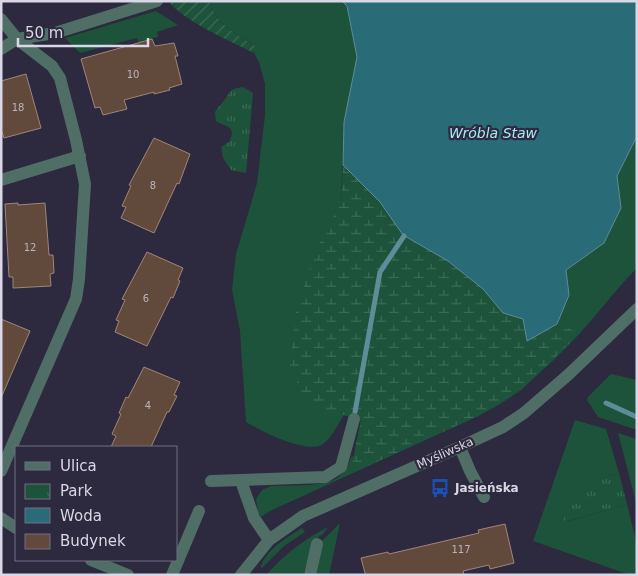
<svg xmlns="http://www.w3.org/2000/svg" width="638" height="576" viewBox="0 0 638 576" font-family="'DejaVu Sans',sans-serif">
	<defs>
		<pattern id="wetland-marsh" width="20" height="14" patternUnits="userSpaceOnUse" patternTransform="scale(1.25)"><rect width="20" height="14" fill="#1c533a"/><path d="M1 5h8M5 5V1M11 12h8M15 12V8" fill="none" stroke="#3c6b56"/></pattern>
		<pattern id="park-tufts" width="24" height="20" patternUnits="userSpaceOnUse" patternTransform="scale(1.25)"><rect width="24" height="20" fill="#1c533a"/><path d="M3 7l-1-3M5 7V3M7 7l1-3M15 17l-1-3M17 17v-4M19 17l1-3" fill="none" stroke="#3c6b56"/></pattern>
		<pattern id="garden-furrows" width="10" height="10" patternUnits="userSpaceOnUse" patternTransform="scale(1.25)"><rect width="10" height="10" fill="#1c533a"/><path d="M-1 1l2-2M0 10L10 0M9 11l2-2" fill="none" stroke="#3c6b56"/></pattern>
	</defs>
	<rect width="100%" height="100%" fill="#2d293e"/>
	<path fill="#1c533a" d="M210 1H342L347 6 357 57 344 122 341 202 400 278 523 319 569 295 566 270 604 243 621 208 617 176 637 136V268C617 288 600 311 581 332 551 365 517 395 478 416L270 511 261 517 258 512 256 499 262 490 271 486C290 485 328 488 341 475 347 470 349 464 351 457L354 456 361 420 344 415C339 423 330 440 323 444 307 455 261 431 246 422L240 331 232 290 236 254 257 183 265 115V84L259 62 254 53 259 48C241 37 214 24 210 1Z
		M156 11 178 25 157 32 158 37 138 42 137 38 80 53 65 38Z
		M611 374 637 380V430L598 417 587 400 588 397Z
		M575 420 606 429 619 473 571 487 566 522 627 504 637 545V575H630L533 541Z
		M618 433 637 439V506Z
		M340 523 329 575H313L322 541Z
		M328 527 323 534 314 540 303 575H266C284 555 304 539 328 527Z
		M302 528 305 532 284 546 261 569C261 553 289 536 302 528Z"/>
	<path fill="url(#wetland-marsh)" d="M343 165 380 202 404 235 448 261 483 289 503 313 523 319 527 341 557 324 580 333 535 377 521 390 500 404 478 416 350 474 361 420 306 404 290 366 296 311 314 254 341 202Z"/>
	<path fill="url(#park-tufts)" d="M243 87 253 93 246 173 231 170 223 158 221 147 229 142C238 125 224 127 216 121L215 112C217 108 221 105 223 102 231 92 228 89 243 87Z
		M619 473 627 504 565 522 561 514 570 487Z"/>
	<path fill="url(#garden-furrows)" d="M177 1H210C214 24 241 37 259 48L254 53C232 42 184 21 170 3Z"/>
	<path fill="#296c78" stroke="#5e8c99" d="M342 1H637V136L617 176 621 208 604 243 566 270 569 295 557 324 527 341 523 319 503 313 483 289 448 261 403 235 380 202 343 165 344 122 357 57 347 6Z"/>
	<g fill="none" stroke-linecap="round" stroke-linejoin="round">
		<path stroke="#5e8c99" stroke-width="5" d="M606 403 637 417
			M355 412 380 272 404 236"/>
	</g>
	<path fill="#61493c" stroke="#a18678" d="M152 39 155 46 174 43 178 56H175L182 84 169 88 170 90 154 94V92L124 100 127 109 103 115 100 107 95 108 81 59Z
		M26 74 41 128 4 138 1 129V81Z
		M154 138 190 154 179 184 177 183 154 233 121 218 126 207 122 206 131 186 129 185Z
		M18 203V205L45 203 49 255H53L54 273 50 274 51 286 13 288V277H9L5 204Z
		M147 252 183 268 178 280 180 281 173 298 171 297 147 346 115 332 119 321 116 320 125 300 122 299Z
		M1 319 30 331 1 398Z
		M144 367 180 382 174 395 177 396 169 412H167L151 447H111L116 436 112 434 121 414 119 413 126 397 128 398Z
		M505 524 514 563 490 569 489 565 463 571 464 575H367L365 573 361 558 388 552 389 554 479 533 478 530Z"/>
	<g fill="none" stroke-linecap="round" stroke-linejoin="round">
		<path stroke="#4f6f66" stroke-width="12" d="M1 19 17 39 52 66 60 78 76 140 85 184 79 279 76 299 1 471
			M1 49 17 39 55 33 157 1
			M1 180 80 156
			M460 447 470 471 484 497
			M211 481 325 477 341 467 354 419
			M241 481 254 518 269 540
			M1 518 16 528
			M91 560 128 575
			M172 575 199 511
			M241 575 269 540 303 516 460 447 503 427 524 413 568 375 637 309
			M310 575 317 544"/>
	</g>
	<defs>
		<g id="bus-bare" transform="scale(1.5)"><path d="M-5-6H5V4H4V6H2V4H-2V6H-4V4H-5ZM-3.5-4V0h7V-4ZM-3.5 1.2v1.5H-2V1.2ZM2 1.2v1.5H3.5V1.2Z" fill="#1a4fb4" stroke="#2d293e" stroke-width="2.5" paint-order="stroke"/></g>
	</defs>
	<g fill-rule="evenodd">
		<use href="#bus-bare" x="440" y="488"/>
	</g>
	<g text-anchor="middle" dominant-baseline="central" stroke-width="4.5" stroke-linejoin="round" paint-order="stroke">
		<g font-size="10" fill="#bcb4bc">
			<text x="133" y="74">10</text>
			<text x="18" y="107">18</text>
			<text x="153" y="185">8</text>
			<text x="30" y="247">12</text>
			<text x="146" y="298">6</text>
			<text x="148" y="405">4</text>
			<text x="461" y="549">117</text>
		</g>
		<g font-size="12" fill="#dad7e6" stroke="#2d293e">
			<text transform="translate(445 453) rotate(-24)">Myśliwska</text>
		</g>
		<g font-size="12" font-weight="bold" fill="#dad7e6" stroke="#2d293e" text-anchor="start">
			<text x="455" y="488">Jasieńska</text>
		</g>
		<g font-size="14" font-style="italic" fill="#a7ebf8" stroke="#2d293e">
			<text x="493" y="133">Wróbla Staw</text>
		</g>
	</g>
	<rect width="638" height="576" fill="none" stroke="#dad7e6" stroke-width="5"/>
	<rect x="15" y="446" width="162" height="115" fill="#2d293e" stroke="#726f81"/>
	<rect x="25" y="462" width="25" height="8" fill="#4f6f66" stroke="#726f81"/>
	<text x="60" y="471" font-size="15" fill="#dad7e6">Ulica</text>
	<rect x="25" y="484" width="25" height="15" fill="url(#park-tufts)" stroke="#726f81"/>
	<text x="60" y="496" font-size="15" fill="#dad7e6">Park</text>
	<rect x="25" y="508" width="25" height="15" fill="#296c78" stroke="#726f81"/>
	<text x="60" y="521" font-size="15" fill="#dad7e6">Woda</text>
	<rect x="25" y="534" width="25" height="15" fill="#61493c" stroke="#726f81"/>
	<text x="60" y="546" font-size="15" fill="#dad7e6">Budynek</text>
	<path d="M18 38v8h130v-8" fill="none" stroke="#dad7e6" stroke-width="2.5"/>
	<text x="25" y="38" font-size="15" fill="#dad7e6" stroke="#2d293e" stroke-width="4" paint-order="stroke">50 m</text>
</svg>
